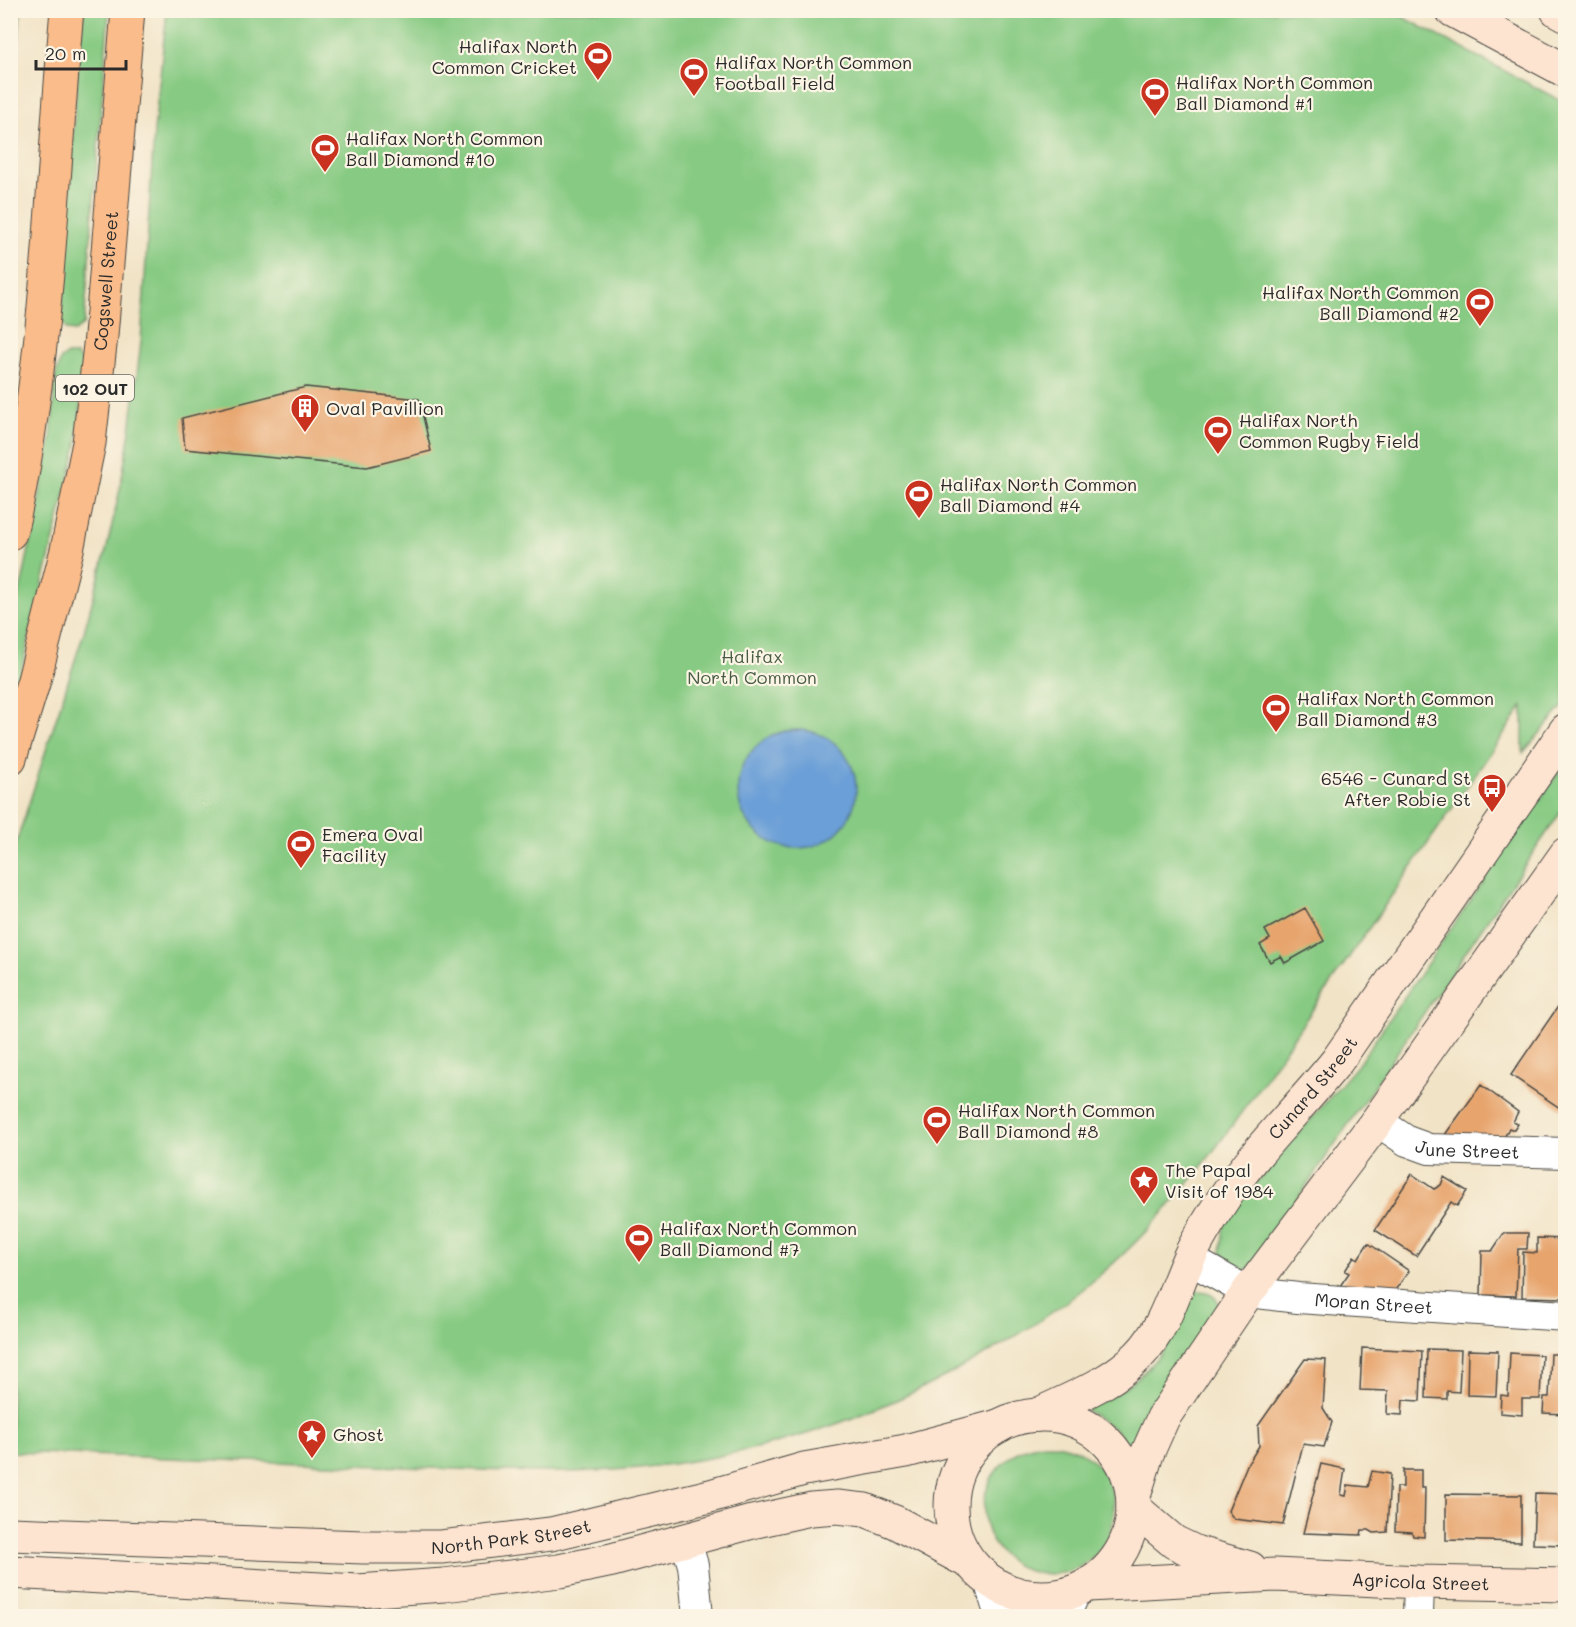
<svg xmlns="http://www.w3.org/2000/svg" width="1576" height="1627" viewBox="0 0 1576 1627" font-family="Mali,sans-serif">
	<rect width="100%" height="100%" fill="#fcf5e5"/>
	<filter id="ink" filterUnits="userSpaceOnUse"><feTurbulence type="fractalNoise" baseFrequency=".0167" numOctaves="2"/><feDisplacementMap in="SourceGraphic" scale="12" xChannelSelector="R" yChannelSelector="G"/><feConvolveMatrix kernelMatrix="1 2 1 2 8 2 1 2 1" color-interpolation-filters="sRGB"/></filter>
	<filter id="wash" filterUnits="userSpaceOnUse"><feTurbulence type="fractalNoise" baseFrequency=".008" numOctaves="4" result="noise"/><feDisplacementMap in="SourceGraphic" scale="24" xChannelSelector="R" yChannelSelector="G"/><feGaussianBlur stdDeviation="1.35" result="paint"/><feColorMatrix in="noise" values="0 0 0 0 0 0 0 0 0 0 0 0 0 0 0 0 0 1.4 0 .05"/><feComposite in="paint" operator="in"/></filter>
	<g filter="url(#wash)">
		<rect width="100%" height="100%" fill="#f1e3c6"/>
		<path fill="#87ca83" stroke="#597a57" stroke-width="1.5" d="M11 10 21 11 11 121 10 11Z
			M84 11H109L84 324 75 331 67 330 61 322 79 49Z
			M167 11H1392L1565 103V704L1523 753V706C1452 808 1381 910 1311 1012 1248 1103 1185 1203 1100 1275 1067 1304 1029 1329 991 1351 850 1435 700 1475 536 1472L11 1452V859L84 632 107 547 120 489 130 431 141 342 154 131Z
			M67 355H76L84 363 77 446 11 711V623L23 579 51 438 56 374 61 359Z
			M1565 763V806L1251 1267 1244 1271 1234 1269 1221 1252 1224 1225 1243 1198 1357 1066Z
			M1197 1291C1212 1291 1218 1296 1221 1310L1132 1451 1115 1429 1086 1410C1126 1390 1152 1371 1175 1332 1183 1318 1186 1303 1197 1291Z
			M984 1509a65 65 0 1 1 130 0a65 65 0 1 1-130 0Z"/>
		<path fill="#6b9fd7" stroke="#4b6581" stroke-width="1.5" d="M738 789a59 59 0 1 1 118 0a59 59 0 1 1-118 0Z"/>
		<g id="blocks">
			<path fill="#e7a46d" d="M306 387 419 399 431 451 367 467 185 449 182 418Z
				M1305 908 1324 941 1285 963 1281 956 1270 962 1260 945 1270 939 1265 930Z
				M1566 995V1112L1511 1075Z
				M1481 1085 1518 1112 1513 1122 1518 1124 1514 1130 1509 1128 1505 1136 1510 1139 1439 1143Z
				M1412 1174 1434 1189 1441 1185 1444 1177 1467 1191 1457 1206 1451 1202 1416 1256 1375 1230Z
				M1504 1233H1528L1527 1249H1518L1516 1296 1481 1295 1482 1251H1492Z
				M1537 1238 1566 1239V1298L1522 1297 1523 1252 1537 1253Z
				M1368 1243 1409 1271 1388 1300 1339 1289 1338 1285 1340 1286 1349 1273 1345 1271 1354 1256 1358 1259Z
				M1362 1348 1422 1351 1420 1401 1403 1400 1402 1415 1387 1414 1388 1391 1360 1390Z
				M1427 1349 1461 1350 1459 1392 1447 1391V1399L1426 1398Z
				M1468 1350 1498 1351 1496 1396 1467 1395Z
				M1510 1353 1542 1355 1540 1399H1522V1415L1500 1413 1501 1395 1508 1396Z
				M1551 1354H1566V1414L1543 1413 1544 1397H1549Z
				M1305 1359 1326 1360 1323 1408 1332 1422 1324 1447 1303 1444 1283 1525 1234 1519 1228 1511 1247 1465 1259 1446 1258 1426Z
				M1321 1464 1345 1469 1341 1495 1346 1496 1348 1485 1368 1487 1372 1471 1390 1474 1387 1532 1374 1533 1369 1530H1362L1361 1535 1303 1533Z
				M1403 1470H1421V1488H1425L1424 1537 1413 1536 1412 1532 1395 1531 1396 1487H1403Z
				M1535 1493 1566 1494 1565 1545 1533 1544Z
				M1446 1494 1521 1495V1542L1446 1540Z"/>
		</g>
	</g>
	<g filter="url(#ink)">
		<use href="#blocks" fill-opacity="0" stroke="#494742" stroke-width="1.5"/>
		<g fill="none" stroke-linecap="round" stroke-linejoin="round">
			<g stroke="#494742" stroke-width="32">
				<g id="street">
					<path id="s1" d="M1377 1121 1407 1141 1429 1149 1566 1153"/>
					<path id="s2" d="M1189 1259 1248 1292 1298 1298 1566 1316"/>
					<path d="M685 1539 693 1565 698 1616"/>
					<path d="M989 1581 1000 1616"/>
					<path d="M1064 1616 1077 1590"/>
					<path d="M1418 1616 1419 1582"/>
				</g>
			</g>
			<g stroke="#494742" stroke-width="35">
				<g id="secondary">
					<path d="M1452 10 1566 71"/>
					<path d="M1557 10 1566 15"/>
					<path id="s3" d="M1037 1415C1072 1398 1111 1384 1139 1355 1165 1328 1174 1291 1189 1258 1199 1236 1212 1216 1226 1195 1258 1147 1301 1106 1337 1061L1566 730"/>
					<circle cx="1042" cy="1506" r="91"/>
					<path d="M1133 1499 1147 1454 1163 1418 1248 1292 1377 1121 1566 854"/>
					<path d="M1133 1507 1174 1542 1195 1552 1250 1568"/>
					<path id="s4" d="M10 1534 363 1547H441L551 1534 710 1496 804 1469 906 1451 999 1426"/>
					<path d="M10 1572 358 1591 444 1585 559 1571 612 1560 752 1522 811 1509 837 1507 865 1510 895 1522 969 1562"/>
					<path id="s5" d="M1088 1585 1275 1575 1419 1582 1566 1585"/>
				</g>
			</g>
			<g stroke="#494742" stroke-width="35">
				<g id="primary">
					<path d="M10 533C21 489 27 446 33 402 51 272 55 141 67 10"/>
					<path id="s6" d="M10 758 34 680 67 550 89 443 101 336 128 10"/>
				</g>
			</g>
			<use href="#street" stroke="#fff" stroke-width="30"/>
			<use href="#secondary" stroke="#fde4d0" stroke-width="33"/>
			<use href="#primary" stroke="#f9bc8a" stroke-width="33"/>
		</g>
	</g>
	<defs>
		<g id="stadium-pin" transform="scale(1.5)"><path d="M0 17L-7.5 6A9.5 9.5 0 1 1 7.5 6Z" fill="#c8321e" stroke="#fcf5e5"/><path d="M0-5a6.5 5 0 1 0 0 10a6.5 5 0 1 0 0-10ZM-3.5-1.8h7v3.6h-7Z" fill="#fff"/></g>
		<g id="building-pin" transform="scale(1.5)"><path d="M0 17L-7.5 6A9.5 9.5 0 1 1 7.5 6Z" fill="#c8321e" stroke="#fcf5e5"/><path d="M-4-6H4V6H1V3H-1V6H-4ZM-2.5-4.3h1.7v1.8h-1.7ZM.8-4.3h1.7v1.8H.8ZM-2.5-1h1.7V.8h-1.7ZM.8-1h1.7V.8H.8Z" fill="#fff"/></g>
		<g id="bus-pin" transform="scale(1.5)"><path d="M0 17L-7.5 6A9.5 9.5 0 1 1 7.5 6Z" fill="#c8321e" stroke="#fcf5e5"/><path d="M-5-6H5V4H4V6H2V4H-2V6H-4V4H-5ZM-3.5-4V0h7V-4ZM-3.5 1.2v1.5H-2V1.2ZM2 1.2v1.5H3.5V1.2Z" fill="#fff"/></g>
		<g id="sight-pin" transform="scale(1.5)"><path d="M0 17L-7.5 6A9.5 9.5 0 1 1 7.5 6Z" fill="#c8321e" stroke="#fcf5e5"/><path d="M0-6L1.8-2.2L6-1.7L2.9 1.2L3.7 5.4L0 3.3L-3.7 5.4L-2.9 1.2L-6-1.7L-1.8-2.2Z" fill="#fff"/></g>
	</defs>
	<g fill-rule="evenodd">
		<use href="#stadium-pin" x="598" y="56"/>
		<use href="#stadium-pin" x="694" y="72"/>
		<use href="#stadium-pin" x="1155" y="92"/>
		<use href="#stadium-pin" x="325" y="148"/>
		<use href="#stadium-pin" x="1480" y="302"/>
		<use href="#building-pin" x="305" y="408"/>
		<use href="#stadium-pin" x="1218" y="430"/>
		<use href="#stadium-pin" x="919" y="494"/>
		<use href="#stadium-pin" x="1276" y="708"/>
		<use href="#bus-pin" x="1492" y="788"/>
		<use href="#stadium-pin" x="301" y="844"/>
		<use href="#stadium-pin" x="937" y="1120"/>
		<use href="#sight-pin" x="1144" y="1180"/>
		<use href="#stadium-pin" x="639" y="1238"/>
		<use href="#sight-pin" x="312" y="1434"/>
	</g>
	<g text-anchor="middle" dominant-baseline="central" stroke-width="4.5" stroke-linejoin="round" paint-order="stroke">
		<rect fill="#fcf5e5" stroke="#6a6863" stroke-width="1.5" x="56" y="375" width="78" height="26" rx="4.5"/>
		<g font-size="16" font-weight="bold" fill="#2b2b2b">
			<text x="95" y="388">102 OUT</text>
		</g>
		<g font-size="18" fill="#2b2b2b" stroke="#fcf5e5" text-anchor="start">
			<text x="577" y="46" text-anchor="end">Halifax North<tspan x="577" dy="21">Common Cricket</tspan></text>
			<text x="715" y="62">Halifax North Common<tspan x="715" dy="21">Football Field</tspan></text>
			<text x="1176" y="82">Halifax North Common<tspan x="1176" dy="21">Ball Diamond #1</tspan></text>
			<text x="346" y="138">Halifax North Common<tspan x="346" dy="21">Ball Diamond #10</tspan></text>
			<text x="1459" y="292" text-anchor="end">Halifax North Common<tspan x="1459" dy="21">Ball Diamond #2</tspan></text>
			<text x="326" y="408">Oval Pavillion</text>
			<text x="1239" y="420">Halifax North<tspan x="1239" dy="21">Common Rugby Field</tspan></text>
			<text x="940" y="484">Halifax North Common<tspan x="940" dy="21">Ball Diamond #4</tspan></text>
			<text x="1297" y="698">Halifax North Common<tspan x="1297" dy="21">Ball Diamond #3</tspan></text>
			<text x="1471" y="778" text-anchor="end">6546 - Cunard St<tspan x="1471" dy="21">After Robie St</tspan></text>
			<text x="322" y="834">Emera Oval<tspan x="322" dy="21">Facility</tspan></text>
			<text x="958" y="1110">Halifax North Common<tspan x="958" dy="21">Ball Diamond #8</tspan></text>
			<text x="1165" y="1170">The Papal<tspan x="1165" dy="21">Visit of 1984</tspan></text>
			<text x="660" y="1228">Halifax North Common<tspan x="660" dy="21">Ball Diamond #7</tspan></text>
			<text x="333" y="1434">Ghost</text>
		</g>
		<g font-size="18" fill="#2b2b2b" stroke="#fcf5e5">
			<text stroke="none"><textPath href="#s6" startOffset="488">Cogswell Street</textPath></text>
			<text stroke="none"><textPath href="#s3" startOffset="440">Cunard Street</textPath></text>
			<text stroke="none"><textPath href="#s1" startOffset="98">June Street</textPath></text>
			<text stroke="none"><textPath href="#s2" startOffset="194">Moran Street</textPath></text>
			<text stroke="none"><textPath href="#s4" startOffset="502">North Park Street</textPath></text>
			<text stroke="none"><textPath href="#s5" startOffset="333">Agricola Street</textPath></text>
		</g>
		<g font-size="18" fill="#475b45" stroke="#fcf5e5">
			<text x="752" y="656">Halifax<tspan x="752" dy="21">North Common</tspan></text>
		</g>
	</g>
	<rect width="1576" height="1627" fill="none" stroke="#fcf5e5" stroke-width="36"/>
	<path d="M36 60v9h90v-9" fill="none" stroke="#2b2b2b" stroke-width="3"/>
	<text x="45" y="60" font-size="18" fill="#2b2b2b" stroke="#fcf5e5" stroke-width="4.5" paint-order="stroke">20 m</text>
</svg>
